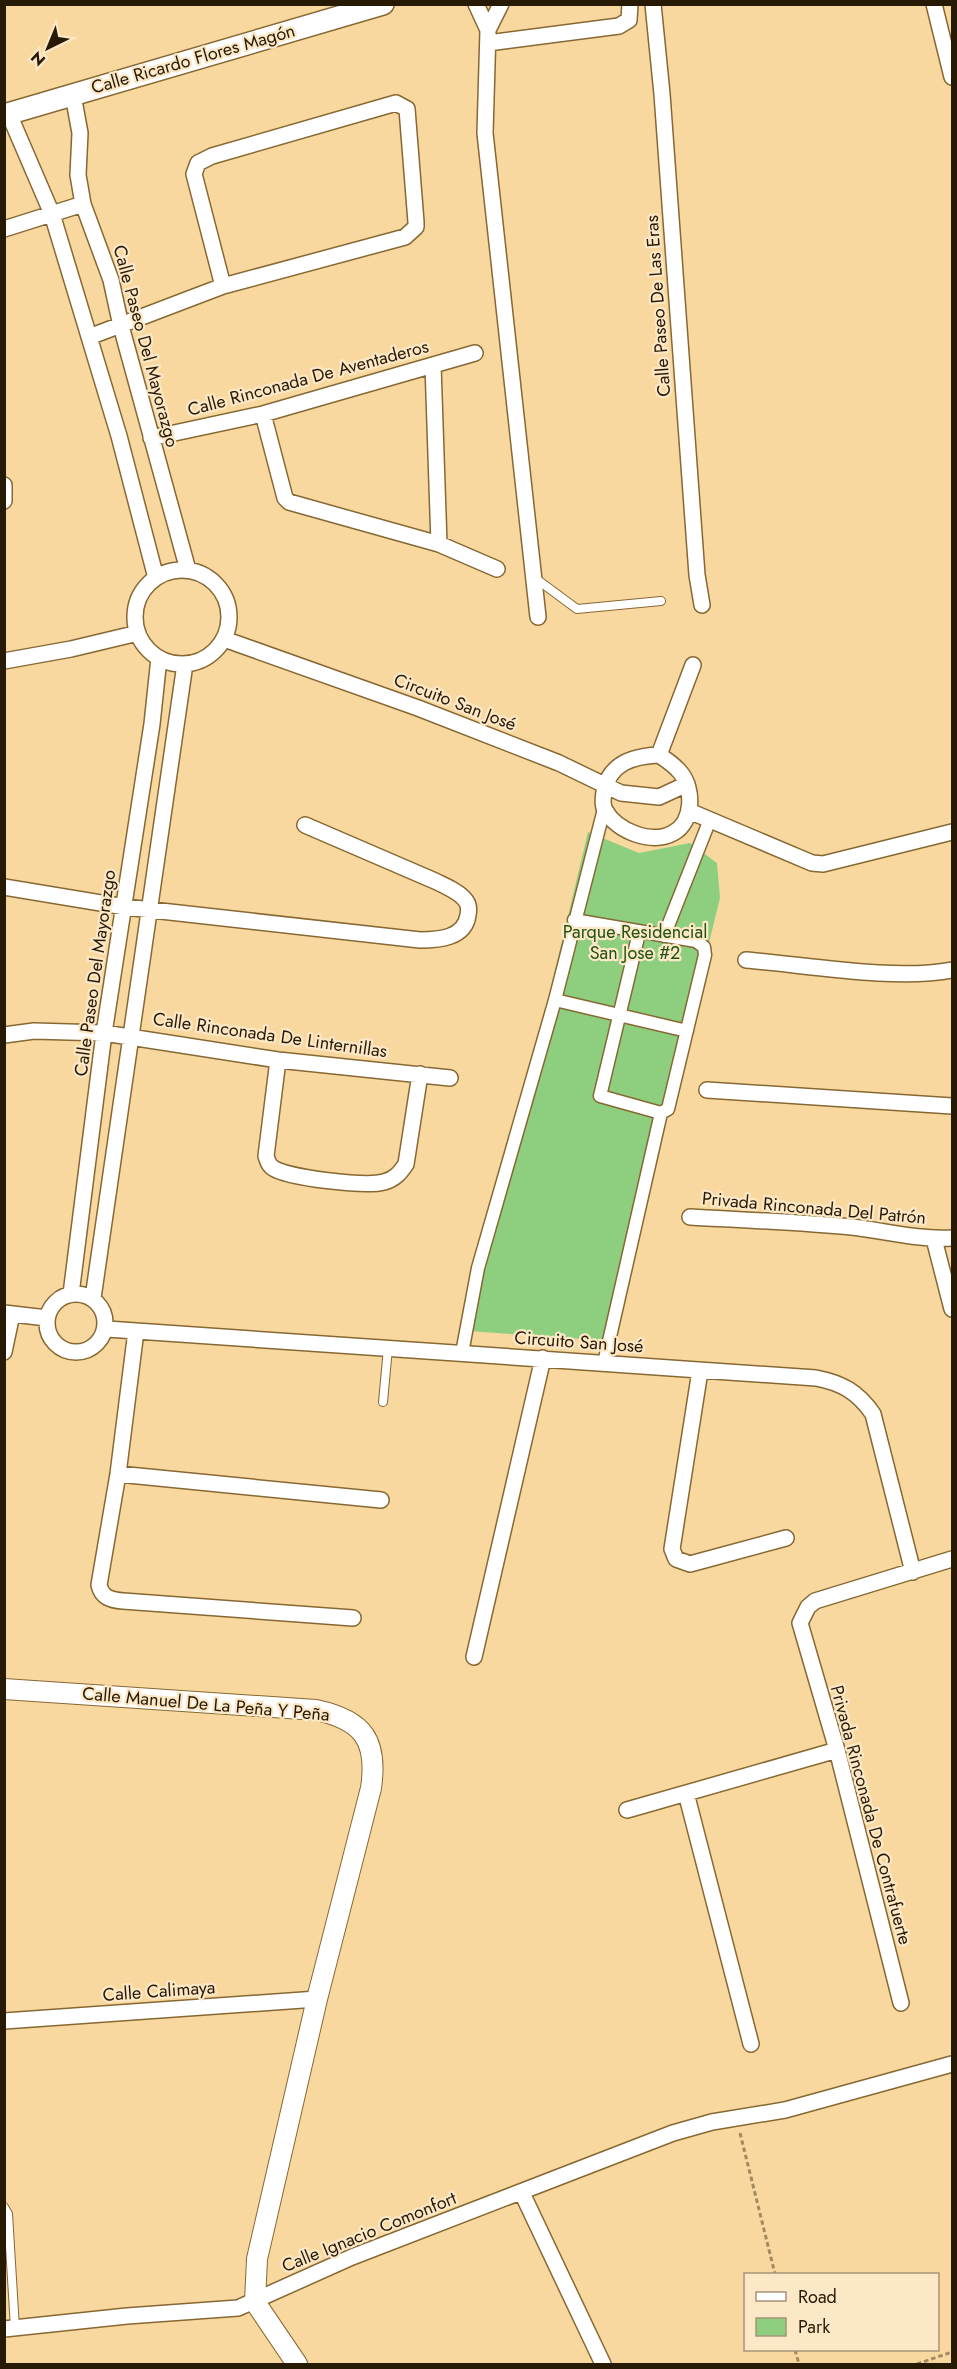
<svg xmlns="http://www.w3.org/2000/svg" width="957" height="2369" viewBox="0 0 957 2369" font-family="Jost,sans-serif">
	<rect width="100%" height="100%" fill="#f9d8a0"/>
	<path fill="#8dcf7f" d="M588 832 639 853 690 843 717 863 720 898 611 1341 469 1331Z"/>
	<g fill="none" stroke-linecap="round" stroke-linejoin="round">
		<g stroke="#866832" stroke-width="10">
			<path id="service" d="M535 578 577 609 661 601
				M383 1402 388 1348
				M4 2207 8 2214 15 2328"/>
		</g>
		<g stroke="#866832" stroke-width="15">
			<path id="pedestrian" d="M574 920 696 941 704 947 705 955 668 1109 661 1113 600 1096 639 933
				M664 936 709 822
				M555 1000 687 1031
				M462 1353 478 1268 555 1000 604 809
				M604 1363 661 1113"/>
		</g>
		<g stroke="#866832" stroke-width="18">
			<path id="minor" d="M476 4 488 30 485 133 538 617
				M653 4 662 94 697 575 702 605
				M934 4 952 77
				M488 30 501 4
				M488 43 619 26 629 20 630 4
				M73 95 80 133 78 175 83 204 111 280 121 326 188 570
				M9 114 52 214 119 436 156 578
				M4 229 83 204
				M89 337 223 286 405 237 416 227V222L407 109 396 103 212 156 198 163 194 174 223 286
				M433 365 439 544
				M263 414 285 498 289 502 439 544 497 569
				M151 438 263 414 475 353
				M4 485V501
				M135 617a47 47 0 1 1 94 0a47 47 0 1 1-94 0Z
				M224 639 418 708 559 763 621 793 659 797 687 784
				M4 661 71 649 138 633
				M659 755C667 760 674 765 680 772 694 788 694 822 673 833 652 845 616 831 605 810 602 805 603 798 604 792 609 763 633 756 659 755Z
				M659 755 693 665
				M689 811 812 863 823 864 952 832
				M4 887 125 907 420 940C439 940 465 938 468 915 469 910 469 905 466 901 460 892 445 886 435 881L305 825
				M746 960C807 965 895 981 952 970
				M4 1035 34 1031 104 1033 278 1060 450 1078
				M278 1060 266 1156C268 1161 268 1165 273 1168 288 1178 366 1187 384 1182 395 1179 400 1173 406 1164L420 1074
				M707 1090 952 1106
				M690 1217C744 1220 798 1222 852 1227 885 1231 919 1240 952 1238
				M934 1239 952 1309
				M47 1323a29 29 0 1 1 58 0a29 29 0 1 1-58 0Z
				M71 1294 104 1033 152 724 159 658
				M93 1298 185 664
				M4 1313 47 1318
				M107 1329 816 1378C842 1383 858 1392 873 1414L913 1572
				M136 1331 118 1474 99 1585C102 1598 111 1600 123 1601L353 1618
				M4 1352 12 1314
				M700 1371 672 1549 676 1559 690 1564 786 1538
				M118 1474 381 1500
				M474 1657 543 1358
				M686 1793 751 2044
				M627 1810 837 1750
				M901 2003 837 1750 800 1623 808 1607 815 1601 952 1559
				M4 2021 317 1999
				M522 2193 603 2364
				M4 2329 127 2316 238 2308 352 2257 673 2133 712 2122 785 2110 952 2064"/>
		</g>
		<g stroke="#866832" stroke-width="22">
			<path id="tertiary" d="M4 1689 316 1710C363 1720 378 1740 371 1788L317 1999 257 2259 255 2302 297 2364"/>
		</g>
		<g stroke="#866832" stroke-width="24">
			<path id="secondary" d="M4 115 383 4"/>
		</g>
		<path stroke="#a28a60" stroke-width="3" stroke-dasharray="4.5 3" stroke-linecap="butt" d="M740 2133 775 2274
			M795 2350 799 2364
			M917 2364 952 2352"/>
		<use href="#service" stroke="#fff" stroke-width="8"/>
		<use href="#pedestrian" stroke="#fff" stroke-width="12"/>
		<use href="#minor" stroke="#fff" stroke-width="15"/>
		<use href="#tertiary" stroke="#fff" stroke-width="20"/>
		<use href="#secondary" stroke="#fff" stroke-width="21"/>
	</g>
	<g text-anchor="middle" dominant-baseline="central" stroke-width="4.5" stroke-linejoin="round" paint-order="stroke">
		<g font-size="18" fill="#271a04" stroke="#fce7c6">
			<text transform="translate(193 59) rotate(-16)">Calle Ricardo Flores Magón</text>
			<text transform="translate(658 306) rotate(-94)">Calle Paseo De Las Eras</text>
			<text transform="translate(146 346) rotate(75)">Calle Paseo Del Mayorazgo</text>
			<text transform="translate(308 378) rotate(-15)">Calle Rinconada De Aventaderos</text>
			<text transform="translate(455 702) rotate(21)">Circuito San José</text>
			<text transform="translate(95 973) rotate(-82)">Calle Paseo Del Mayorazgo</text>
			<text transform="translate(270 1035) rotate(8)">Calle Rinconada De Linternillas</text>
			<text transform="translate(814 1208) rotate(5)">Privada Rinconada Del Patrón</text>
			<text transform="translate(579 1342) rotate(4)">Circuito San José</text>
			<text transform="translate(206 1704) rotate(5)">Calle Manuel De La Peña Y Peña</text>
			<text transform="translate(871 1815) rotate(75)">Privada Rinconada De Contrafuerte</text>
			<text transform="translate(159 1991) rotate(-4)">Calle Calimaya</text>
			<text transform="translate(369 2232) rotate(-22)">Calle Ignacio Comonfort</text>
		</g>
		<g font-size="18" fill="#1e5211" stroke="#fce7c6">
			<text x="635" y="932">Parque Residencial<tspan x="635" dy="21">San Jose #2</tspan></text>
		</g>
	</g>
	<rect width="957" height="2369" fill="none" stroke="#271a04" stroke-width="12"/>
	<rect x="744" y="2273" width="195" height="78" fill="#fce7c6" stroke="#a79578" stroke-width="1.5"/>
	<rect x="756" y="2292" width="30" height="9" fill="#ffffff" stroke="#a79578" stroke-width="1.5"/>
	<text x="798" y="2303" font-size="18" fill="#271a04">Road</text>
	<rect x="756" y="2318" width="30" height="18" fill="#8dcf7f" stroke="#a79578" stroke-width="1.5"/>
	<text x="798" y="2333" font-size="18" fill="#271a04">Park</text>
	<g transform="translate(48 48) rotate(223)" stroke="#fce7c6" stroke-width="4.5" paint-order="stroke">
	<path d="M0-4.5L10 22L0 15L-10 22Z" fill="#271a04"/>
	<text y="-9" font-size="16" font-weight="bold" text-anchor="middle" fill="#271a04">N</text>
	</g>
</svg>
